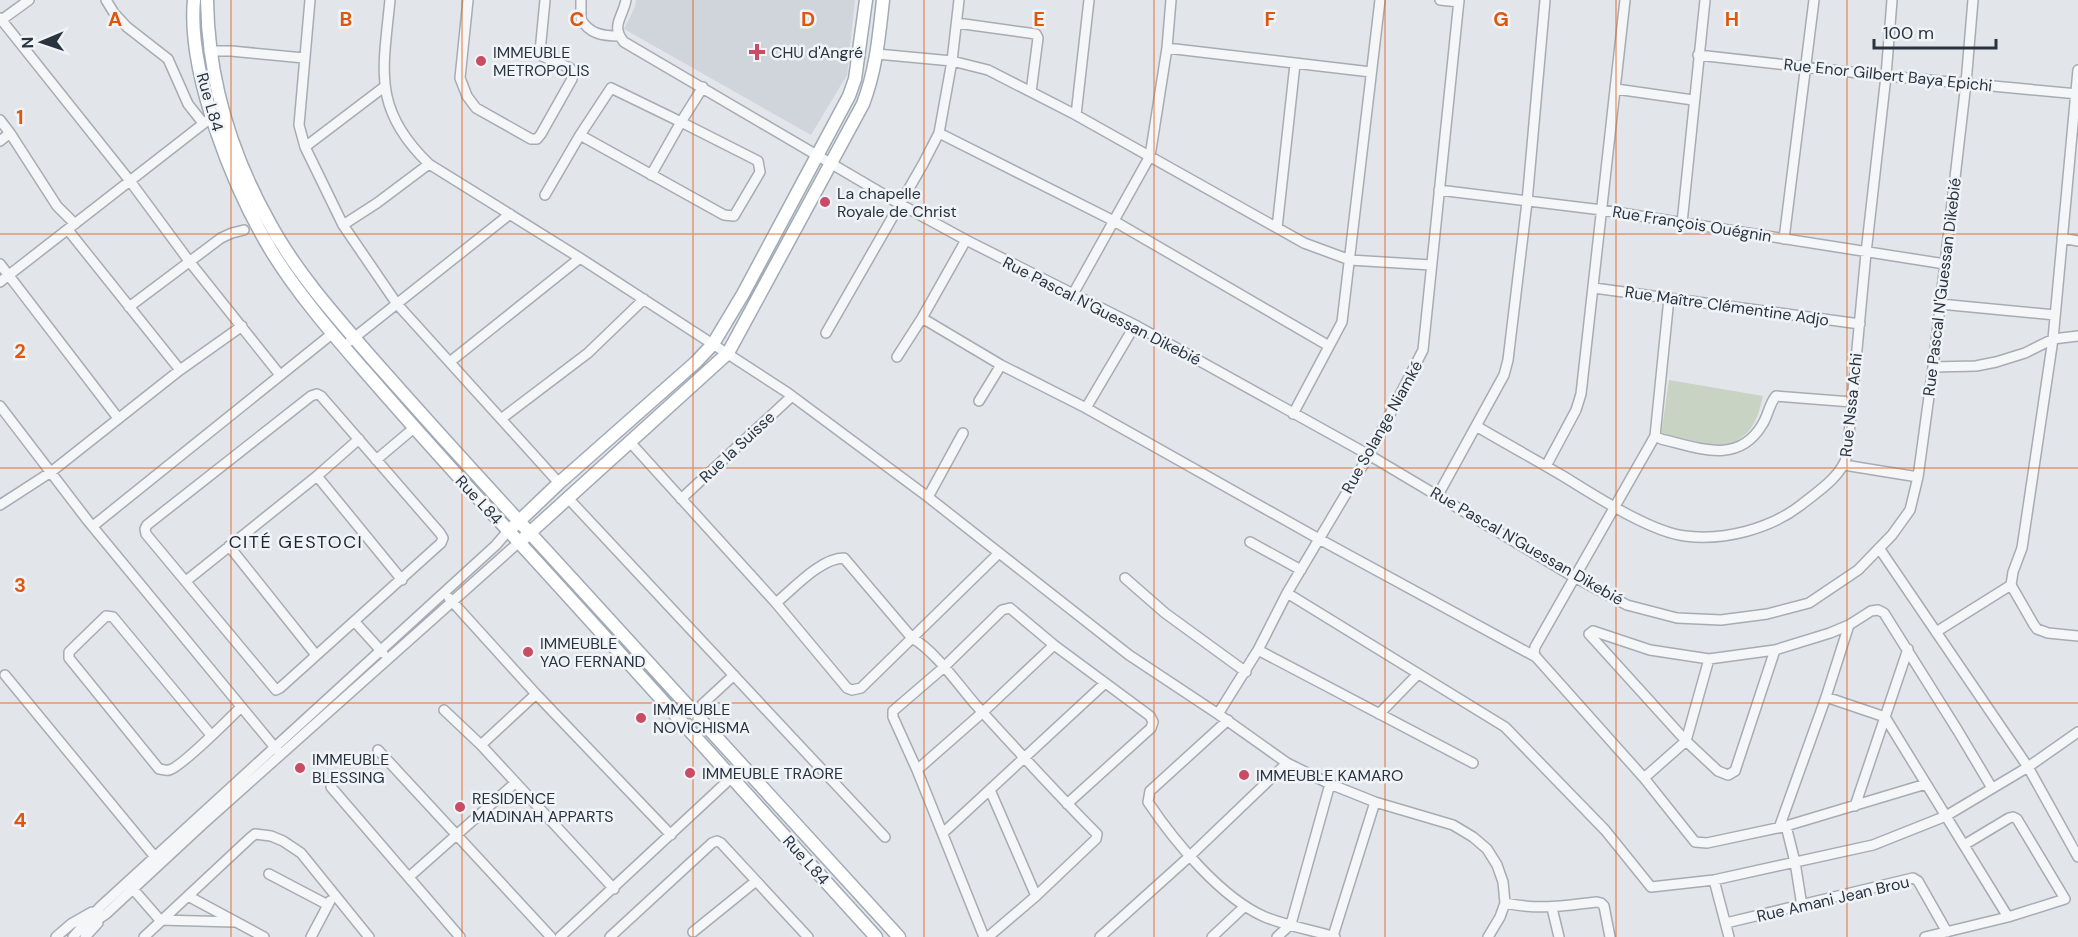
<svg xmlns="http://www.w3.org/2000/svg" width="2078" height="937" viewBox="0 0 2078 937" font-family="'DM Sans',sans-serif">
	<rect width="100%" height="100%" fill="#e2e5ea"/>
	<path fill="#d0d4db" d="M636 0H855L847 75 811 135 624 29 635 7Z"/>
	<path fill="#c8d3c3" d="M1669 380 1763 396C1756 427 1749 436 1720 450L1661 435Z"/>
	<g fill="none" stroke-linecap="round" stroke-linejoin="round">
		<g stroke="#a7acb4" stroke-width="12">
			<path id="minor" d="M106 0 114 13 127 27 168 59 188 104 203 123
				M310 0 299 125 305 147 343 225 397 304 559 483
				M390 0C383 71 372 109 429 164L580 258 788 393 928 497 1129 655 1218 714 1287 763 1330 784 1375 802 1453 825 1473 837 1487 849 1497 865 1503 882 1505 903
				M468 0 460 78 467 96 476 108 531 139H537L541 134 572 79 573 72 570 68 542 56 540 52 545 0
				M581 0V19C589 34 603 36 619 36
				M626 0C623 17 610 26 624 42L900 204 966 240 1135 325 1369 455 1574 577 1627 605 1677 618 1721 620 1767 614 1809 603 1858 570 1892 535 1910 510 1918 477 1933 367 1966 83 1973 0
				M1440 0 1459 2
				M0 18 130 181 189 261 280 375
				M0 21 29 0
				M957 23 1036 34 1038 38 1031 92
				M1167 48 1371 72
				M209 51H231L304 58
				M877 54 952 61 988 70 1076 115 1304 243 1350 260 1431 265
				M1698 55 1886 76 2078 94
				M2078 70 2053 339 2022 548 2013 572 2011 585 2034 625 2037 629 2048 633 2078 636
				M1616 89 1693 100
				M1076 115 1089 0
				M0 120 10 133 0 141
				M10 133 57 206 75 224
				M939 133 1114 221 1329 346
				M580 135 724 215 734 216 760 172 758 161 681 122 703 87
				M305 147 384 87
				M1439 190 1602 210 1945 264
				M545 195 580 135 611 88 681 122 651 175
				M1682 223 1705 0
				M343 225 377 203 429 164
				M1277 228 1295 64
				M68 230 180 370
				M2062 238 2078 241
				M1784 239 1814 0
				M0 264 118 418
				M0 282 212 117
				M1594 288 1860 324
				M1073 294 1150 156 1167 48 1171 0
				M1940 304 2055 315
				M129 307 221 238 232 233 244 230
				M922 318 1001 365 1086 408 1319 539 1536 657 1644 778 1695 842 1707 843 1786 826 1926 784
				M826 333 923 164 939 133 952 61 959 0
				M350 341 510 214
				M897 357 922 318 966 240
				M451 361 580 258
				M1933 367 1976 366 1996 362 2025 353 2053 339 2078 336
				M317 394 321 396 440 533 443 538 441 543 280 688 276 690 146 534 145 529 147 525 311 396Z
				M979 401 1001 365
				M0 406 88 521 277 750
				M1086 408 1135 325
				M1293 414 1342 322 1380 0
				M501 419 588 353 644 299
				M1476 426C1505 443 1534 459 1563 476 1594 495 1650 532 1685 536 1724 541 1770 529 1801 505 1817 492 1841 477 1847 456L1866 253 1886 76 1892 0
				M1655 436 1661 439C1699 448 1738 465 1762 425 1768 416 1769 404 1776 396L1852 402
				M629 441 776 603 847 688 852 690 861 688 999 553
				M376 460 414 428
				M1844 465 1918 477
				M1546 466 1576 410 1581 394 1625 0
				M317 476 402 580
				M1438 495 1504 375 1508 360 1527 202 1545 0
				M567 497 885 837
				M928 497 963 433
				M681 499 792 396
				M0 505 51 472 180 370 242 326
				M93 526 333 333
				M1250 542 1301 570
				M229 546 316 655
				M1879 548 2028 767 2078 857
				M1125 578 1165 613 1246 672
				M186 581 317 476 359 439
				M1287 593 1505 727 1605 830 1651 887 1714 880 1873 845 1946 816 2028 767 2078 732
				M449 598 536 694 671 835
				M776 603C794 588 821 558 844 558L912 638C935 651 957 683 975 704 1015 748 1055 792 1097 834L1096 839 1036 896 988 937
				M355 622 383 653
				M1936 632 2011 585
				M1589 634 1593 631 1650 650 1709 659 1775 650 1830 633 1849 625 1871 611 1878 610 1884 613 1958 731 1992 788
				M1589 634 1686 741 1718 771 1728 775 1735 771 1775 650
				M1054 645 1150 716 1153 722 1151 728 1067 804
				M1258 650 1473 763
				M1536 657 1534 653 1535 647 1655 436 1669 298
				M5 675 155 857
				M1826 697 1885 717 2008 917
				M444 710 481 745 614 889
				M694 712 734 675
				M1218 714 1258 650 1287 593 1369 455 1423 350 1459 0
				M1379 714 1418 674
				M1228 720 1150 791 1148 802C1174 841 1221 898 1265 917 1287 926 1312 930 1335 937
				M211 735 113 617 106 616 69 652V658L159 769C162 769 166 771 169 770 180 768 230 718 241 707
				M481 745 536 694
				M378 750 551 937
				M917 770 983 712 1054 645 1010 608 1002 610 943 668 893 711V717L917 770 984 937
				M1644 778 1686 741 1709 659
				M331 787 460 937
				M990 790 1036 896
				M1855 806 1908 649
				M1786 826 1795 862 1802 906
				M1779 828 1826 697 1849 625
				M943 833 1104 684
				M269 874 328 905
				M409 877 515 783
				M1714 880 1729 937
				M133 889 160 920 235 922
				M188 896 264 937
				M1552 908 1559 937
				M1726 923 1913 878 1918 881 1947 932
				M88 926 106 914 203 824 518 543
				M693 932 756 881
				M1333 936 1375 802
				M56 937 71 924 92 912
				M73 937 100 907 496 545 508 531
				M85 937 98 923
				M144 937 250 838 255 834 271 836 283 841 301 853 369 937
				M311 937 330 901
				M560 937 731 778
				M610 937 712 843 717 841 721 843 808 937
				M1100 937 1190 856 1287 763
				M1212 937 1245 906
				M1277 937 1291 924 1330 784
				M1488 937 1500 917 1505 903C1538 910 1564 906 1597 902L1601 903 1604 906 1610 937
				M1925 937 2008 917 2065 899 2017 819 2013 817 2009 818 1964 845"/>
		</g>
		<g stroke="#a1aab5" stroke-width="15">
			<path id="major" d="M194 0C187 73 234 190 272 252 298 294 331 332 363 369 410 423 457 476 506 528 630 663 752 801 876 937
				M207 0C208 79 230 152 269 222 297 274 338 319 377 364 423 416 470 468 517 519 645 658 772 798 899 937
				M514 526 559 483 696 362 713 344 743 294 849 96 855 79 866 0
				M524 538 728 353 863 104C876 70 879 36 883 0"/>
		</g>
		<use href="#minor" stroke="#f4f6f8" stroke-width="9"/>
		<use href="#major" stroke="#fff" stroke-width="12"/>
	</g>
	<path fill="none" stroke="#de570f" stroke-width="1.5" stroke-opacity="0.55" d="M231 0V937M462 0V937M693 0V937M924 0V937M1154 0V937M1385 0V937M1616 0V937M1847 0V937M0 234H2078M0 468H2078M0 703H2078"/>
	<g fill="#ca4b64" stroke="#f1f4f7" stroke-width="2">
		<path d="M754 43h6v6h6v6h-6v6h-6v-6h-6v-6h6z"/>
		<circle cx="481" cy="61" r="6"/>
		<circle cx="825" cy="202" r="6"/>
		<circle cx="528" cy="652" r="6"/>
		<circle cx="641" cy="718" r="6"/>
		<circle cx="300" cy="768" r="6"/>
		<circle cx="690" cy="773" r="6"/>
		<circle cx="1244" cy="775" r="6"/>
		<circle cx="460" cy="807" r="6"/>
	</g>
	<g text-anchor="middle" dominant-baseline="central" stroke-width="5" stroke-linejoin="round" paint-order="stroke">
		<g font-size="16" fill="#2a3441" stroke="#f1f4f7" text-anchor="start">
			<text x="493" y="52">IMMEUBLE<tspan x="493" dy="18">METROPOLIS</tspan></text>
			<text x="771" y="52">CHU d'Angré</text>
			<text x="837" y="193">La chapelle<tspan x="837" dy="18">Royale de Christ</tspan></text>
			<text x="540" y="643">IMMEUBLE<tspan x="540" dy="18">YAO FERNAND</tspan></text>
			<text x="653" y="709">IMMEUBLE<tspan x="653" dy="18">NOVICHISMA</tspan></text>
			<text x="312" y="759">IMMEUBLE<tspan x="312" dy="18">BLESSING</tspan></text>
			<text x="702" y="773">IMMEUBLE TRAORE</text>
			<text x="1256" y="775">IMMEUBLE KAMARO</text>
			<text x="472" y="798">RESIDENCE<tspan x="472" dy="18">MADINAH APPARTS</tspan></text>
		</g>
		<g font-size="16" fill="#2a3441" stroke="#f1f4f7">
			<text transform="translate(1888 75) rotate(6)">Rue Enor Gilbert Baya Epichi</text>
			<text transform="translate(210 102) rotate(74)">Rue L84</text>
			<text transform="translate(1692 224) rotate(9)">Rue François Ouégnin</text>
			<text transform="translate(1942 287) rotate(-83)">Rue Pascal N'Guessan Dikebié</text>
			<text transform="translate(1727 306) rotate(8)">Rue Maître Clémentine Adjo</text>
			<text transform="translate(1102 311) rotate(27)">Rue Pascal N'Guessan Dikebié</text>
			<text transform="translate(1851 405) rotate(-84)">Rue Nssa Achi</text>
			<text transform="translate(1382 427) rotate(-61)">Rue Solange Niamké</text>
			<text transform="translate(737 447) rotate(-43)">Rue la Suisse</text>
			<text transform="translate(479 500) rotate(47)">Rue L84</text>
			<text transform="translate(1527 546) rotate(30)">Rue Pascal N'Guessan Dikebié</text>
			<text transform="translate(806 860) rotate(48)">Rue L84</text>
			<text transform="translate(1833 899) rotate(-13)">Rue Amani Jean Brou</text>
		</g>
		<g font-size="18" letter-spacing="1.5" fill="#1c2532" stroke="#f1f4f7">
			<text x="296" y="542">CITÉ GESTOCI</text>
		</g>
	</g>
	<g font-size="20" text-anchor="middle" font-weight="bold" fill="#de570f" stroke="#f1f4f7" stroke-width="5" stroke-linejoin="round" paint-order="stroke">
		<text x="115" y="26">A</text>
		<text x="346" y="26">B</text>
		<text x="577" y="26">C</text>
		<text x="808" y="26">D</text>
		<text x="1039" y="26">E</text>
		<text x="1270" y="26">F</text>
		<text x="1501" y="26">G</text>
		<text x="1732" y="26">H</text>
		<text x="20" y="124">1</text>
		<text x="20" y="358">2</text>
		<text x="20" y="592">3</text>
		<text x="20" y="827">4</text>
	</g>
	<g transform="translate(42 42) rotate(268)" stroke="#f1f4f7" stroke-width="4.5" paint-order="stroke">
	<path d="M0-4.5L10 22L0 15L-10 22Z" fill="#2a3441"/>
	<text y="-9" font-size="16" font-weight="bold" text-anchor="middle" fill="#2a3441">N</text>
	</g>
	<path d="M1874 39v9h122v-9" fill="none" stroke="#2a3441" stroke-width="3"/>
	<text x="1883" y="39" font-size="18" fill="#2a3441" stroke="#f1f4f7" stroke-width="4.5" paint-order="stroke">100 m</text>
</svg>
